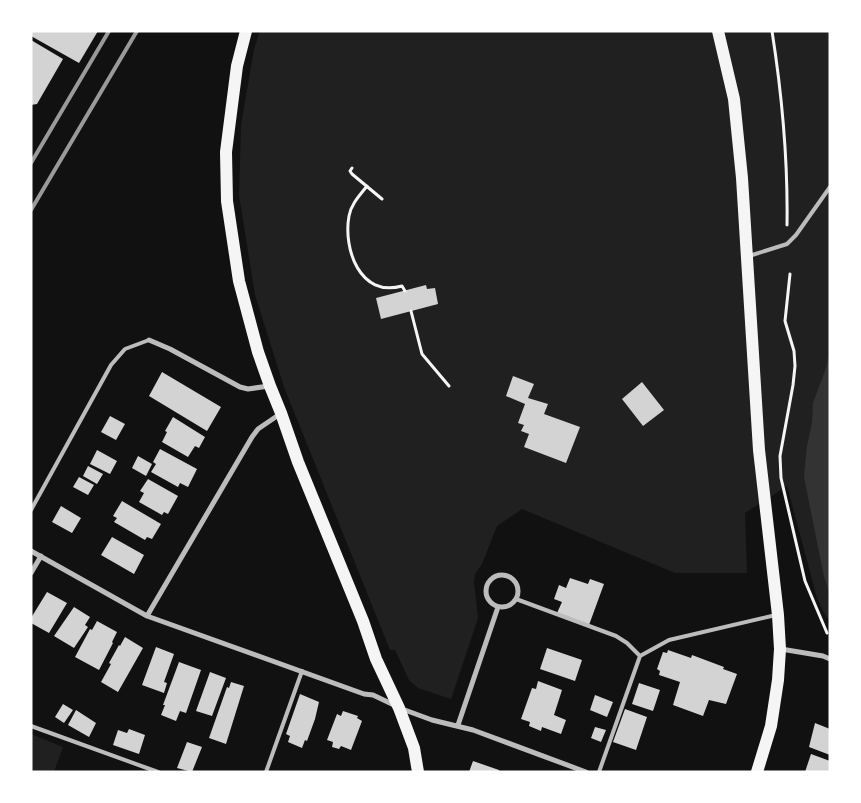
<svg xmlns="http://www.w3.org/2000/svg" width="861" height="803" viewBox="0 0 861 803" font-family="'Zilla Slab',serif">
	<rect width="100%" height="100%" fill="#111"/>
	<path fill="#202020" d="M260 31H830V621L824 613 817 598 787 486 745 513 747 573H675L522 509 497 526 482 564 475 574 474 582 478 618 451 699 418 688 409 680 395 650H390L284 387 255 295 239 195 241 125 254 49Z
		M31 734 63 747 54 772H31Z"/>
	<path fill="#333" d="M830 351V594L824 577 804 477 807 446 812 423 813 403 826 368Z"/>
	<path fill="#d3d3d3" d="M31 31H98L79 63 31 36Z
		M31 40 63 59 37 104 31 105Z
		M426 285 427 289 435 288 438 304 381 319 376 298Z
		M162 372 221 407 207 431 149 396Z
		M513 376 534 384 528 398 548 404 544 414 580 427 566 463 524 447 529 434 521 431 524 425 518 423 525 404 506 396Z
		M642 382 664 410 643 426 622 399Z
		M110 416 125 424 116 440 101 432Z
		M173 417 205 437 199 448 195 446 188 457 162 442 167 432 165 431Z
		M160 449 197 469 188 487 180 483 178 487 151 472 156 464 153 462Z
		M97 450 117 461 110 474 90 464Z
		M138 456 152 464 146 476 132 468Z
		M88 466 103 474 97 484 83 476Z
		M79 477 94 485 88 495 73 487Z
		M148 479 178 496 168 514 164 512 162 515 139 502 144 493 140 491Z
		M122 501 161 524 152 539 147 537 145 540 114 522 117 518 113 516Z
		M61 506 81 518 72 533 52 522Z
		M112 537 144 555 134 574 101 555Z
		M570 578 588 584 590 579 604 584 589 625 557 613 562 602 554 599 559 585 566 588Z
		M47 592 67 603 49 633 31 623V618Z
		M74 607 90 617 85 625 88 627 74 648 54 636Z
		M97 621 117 632 112 642 113 643 99 670 75 657 90 629 92 630Z
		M125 637 143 648 118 692 101 682 111 664 109 663 119 645 120 646Z
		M156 647 174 654 164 682 167 683 164 693 142 685Z
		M547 648 582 660 575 681 540 669Z
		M668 650 691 658 692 655 724 667 723 669 737 674 726 704 709 700 703 716 673 705 680 682 659 675 660 671 657 669 663 652 667 653Z
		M179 662 201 670 186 713 180 711 176 721 161 715 165 705H163Z
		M210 672 226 678 212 716 196 711Z
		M538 681 562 690 554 715 566 720 561 734 542 727 541 731 529 726 530 722 521 719 532 688 536 689Z
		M231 682 244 686 226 744 209 738 227 687 229 688Z
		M639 683 660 690 653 711 632 704Z
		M300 694 319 702 315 719 307 741 305 740 302 748 288 742 290 736 286 734Z
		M595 695 613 702 607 717 590 710Z
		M63 704 73 710 64 723 55 717Z
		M625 709 647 717 636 750 613 742Z
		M76 710 96 723 89 737 68 725Z
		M343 711 358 716 357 718 362 721 351 750 341 746 339 749 332 747 333 742 327 740 337 714 341 716Z
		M815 723 830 729V755L809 747Z
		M595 727 606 730 601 742 591 738Z
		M129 729 145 735 139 754 113 745 118 730 127 733Z
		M187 742 202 747 192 772 177 768Z
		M811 754 830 761V772H805Z
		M473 761 499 770V772H469Z"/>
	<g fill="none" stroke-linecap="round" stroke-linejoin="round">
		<path stroke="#f5f5f5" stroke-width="3" d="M772 31C782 95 788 160 787 225
			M352 168 350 171 352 174 382 199
			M367 186C360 195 351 204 349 216 343 249 360 298 402 286L405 291
			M790 274 785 321 794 351 795 366 793 385 780 456 781 478 805 581 827 633
			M411 311 422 354 449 386"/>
		<path stroke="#bcbcbc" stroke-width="4" d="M749 256 787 244 796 235 830 187
			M31 510 111 365 125 349 149 340
			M516 599 616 636 627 643 640 656 599 772
			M640 656 669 640 776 615
			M31 726 158 772
			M266 772 302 671"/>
		<path stroke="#bcbcbc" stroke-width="5" d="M149 340 170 349 240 387 248 389 269 386
			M31 551 147 616 364 694 373 695 394 705
			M31 573 41 556
			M486 591a16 16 0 1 1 32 0a16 16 0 1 1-32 0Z
			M147 616 252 437 258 429 280 414
			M781 649 823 656 830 659
			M402 709 432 720 473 730 586 772
			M458 725 498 607"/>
		<path stroke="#f5f5f5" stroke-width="12" d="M246 31 237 66 226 152 227 201 239 281 258 352 270 386 281 413 298 462 363 621 376 659 399 708 414 748 418 772
			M718 31 734 99 742 178 759 450 778 615 780 649 778 680 771 726 757 772"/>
		<path stroke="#9a9a9a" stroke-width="4" d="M31 163 109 31
			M31 210 137 31"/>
	</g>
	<rect width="861" height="803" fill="none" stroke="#ffffff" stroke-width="65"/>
</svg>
